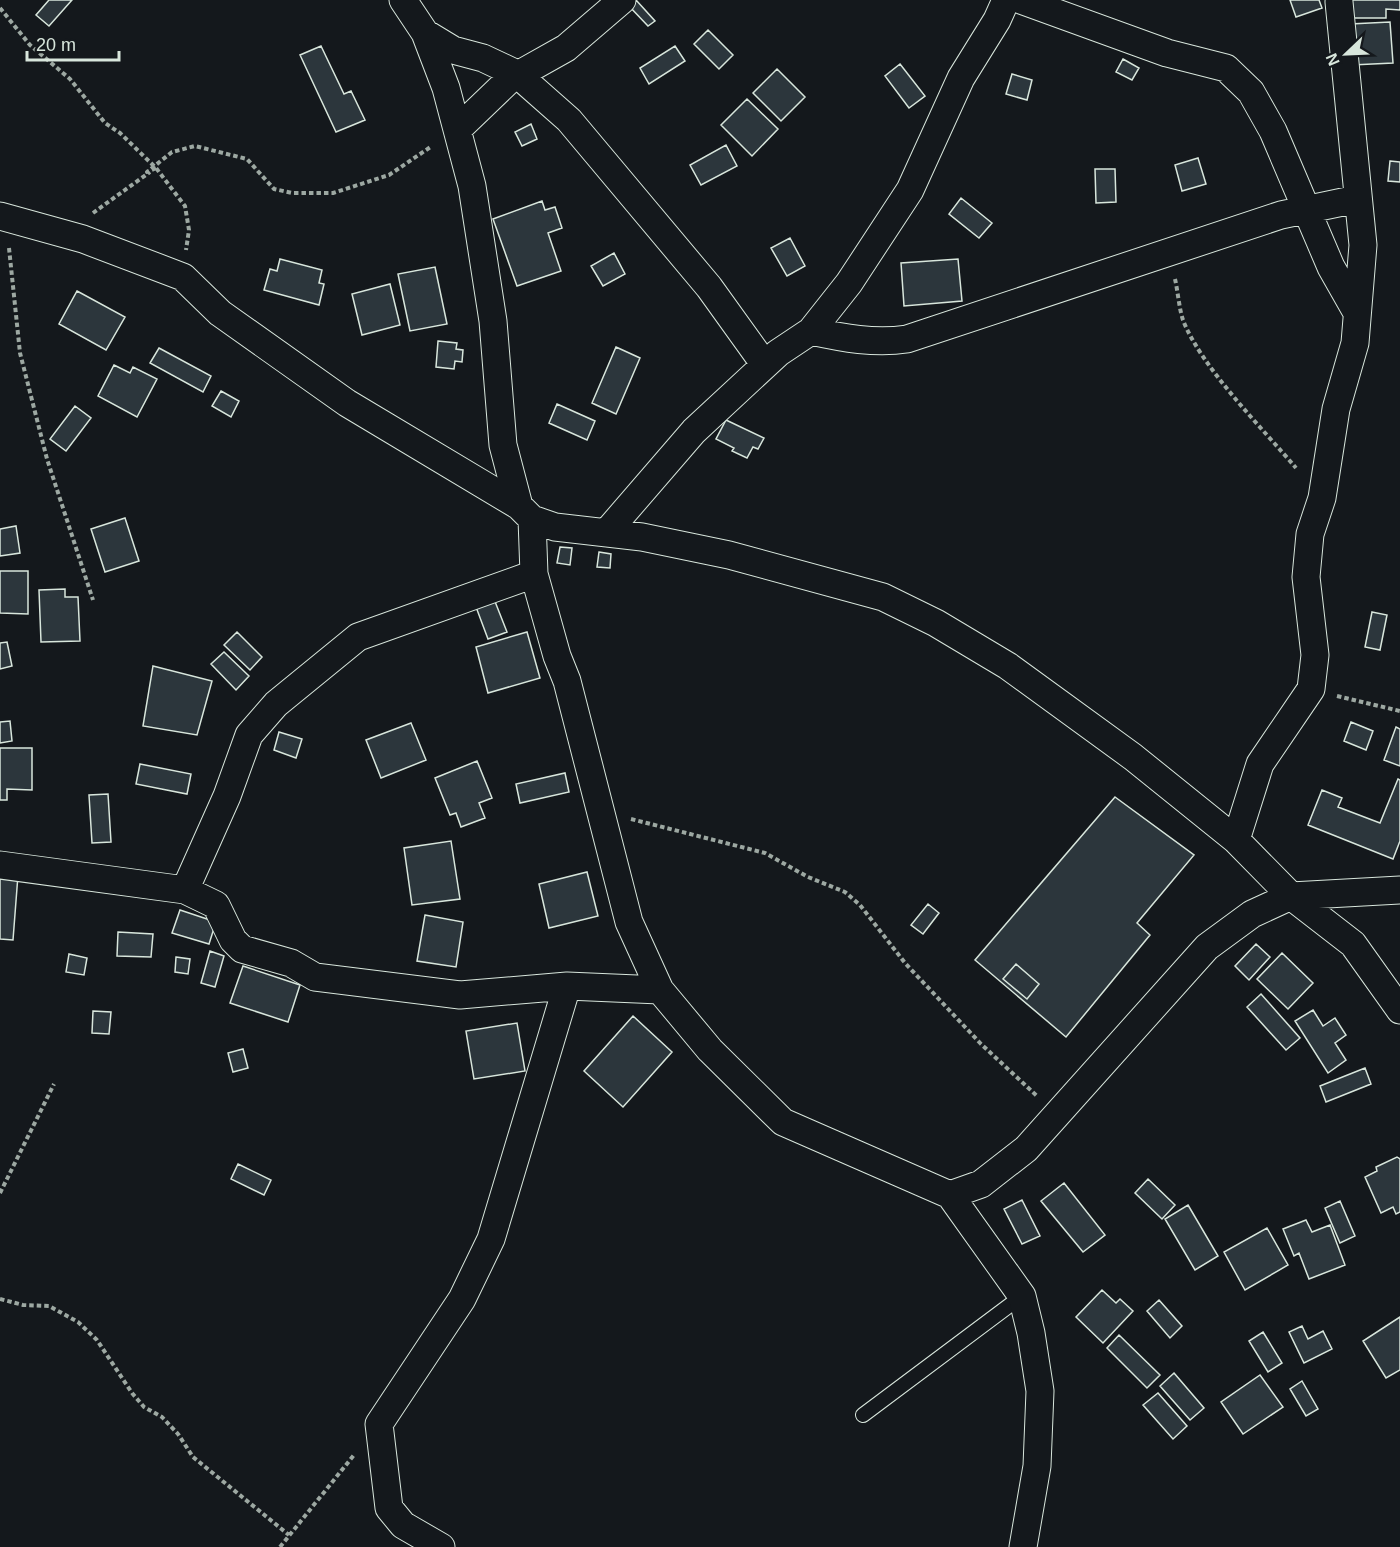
<svg xmlns="http://www.w3.org/2000/svg" width="1400" height="1547" viewBox="0 0 1400 1547" font-family="Arial,sans-serif">
	<rect width="100%" height="100%" fill="#14181c"/>
	<path fill="#2c363c" stroke="#d8e6dc" stroke-width="1.5" d="M49 0H72L49 26 36 15Z
		M636 0 655 21 648 26 629 6Z
		M1290 0H1319L1322 8 1296 17Z
		M1347 0H1400V10L1386 9V18H1347Z
		M1390 22 1393 63 1352 65 1350 24Z
		M708 30 733 55 719 69 694 44Z
		M321 46 344 94 351 91 365 120 336 132 300 55Z
		M675 46 685 61 649 84 640 68Z
		M1123 59 1139 68 1132 80 1116 72Z
		M900 64 925 96 909 108 885 76Z
		M777 69 805 97 781 121 753 93Z
		M1012 74 1032 80 1027 100 1006 94Z
		M747 99 778 129 752 156 721 125Z
		M531 124 537 139 522 146 515 132Z
		M726 145 737 166 701 185 690 165Z
		M1198 158 1206 184 1182 191 1175 165Z
		M1390 161 1400 162V182L1388 181Z
		M1095 169H1115L1116 202 1096 203Z
		M961 198 992 223 979 238 949 214Z
		M542 201 545 210 555 207 562 228 548 233 561 271 517 286 493 219Z
		M790 238 805 266 787 276 771 248Z
		M614 253 625 274 603 286 591 266Z
		M280 259 322 270 319 283 324 284 319 305 264 290 270 269 277 271Z
		M958 259 962 301 904 306 901 263Z
		M435 267 447 324 410 331 398 274Z
		M390 284 400 325 362 335 352 294Z
		M77 291 125 317 106 350 59 324Z
		M438 341 457 343 456 349 463 350 462 362 455 361 454 369 436 367Z
		M616 347 640 358 616 414 592 403Z
		M159 348 211 376 203 392 150 363Z
		M114 365 130 373 133 367 157 379 137 417 98 396Z
		M221 391 239 401 231 417 212 406Z
		M557 404 595 421 587 440 549 423Z
		M75 406 91 418 66 451 50 439Z
		M726 420 764 438 758 449 753 447 747 458 732 451 734 448 716 439Z
		M125 518 139 561 105 572 91 529Z
		M16 526 20 553 0 556V529Z
		M560 547 572 548 570 565 557 563Z
		M599 552 611 554 610 568 597 567Z
		M0 571H28V614L0 613Z
		M65 589V597H78L80 641 41 642 39 590Z
		M494 599 507 632 488 639 476 607Z
		M1372 612 1387 615 1380 650 1365 647Z
		M237 632 262 657 250 670 224 645Z
		M527 632 540 678 488 693 476 647Z
		M7 642 12 666 0 669V643Z
		M224 652 249 676 236 690 211 664Z
		M153 666 212 681 197 735 143 726Z
		M10 721 12 741 0 743V722Z
		M1351 722 1373 731 1366 750 1344 741Z
		M411 723 426 760 381 778 366 740Z
		M1396 727 1400 729V766L1384 760Z
		M279 732 302 739 296 758 274 750Z
		M0 748H32V790L7 789V800H0Z
		M477 761 492 798 479 803 485 818 461 827 456 813 450 815 435 778Z
		M140 764 191 774 187 794 136 784Z
		M565 773 569 792 520 803 516 784Z
		M1398 779 1400 780V841L1393 859 1308 825 1322 790 1342 798 1338 807 1380 823Z
		M108 794 111 842 92 843 89 795Z
		M1115 797 1194 855 1137 923 1150 935 1066 1037 975 960Z
		M451 841 460 899 412 905 404 848Z
		M587 872 598 916 549 928 539 884Z
		M0 874 18 875 13 940 0 939Z
		M928 904 939 913 923 934 911 925Z
		M180 910 216 922 209 944 172 933Z
		M425 915 463 922 456 967 417 961Z
		M118 932 153 934 151 957 117 956Z
		M1256 944 1270 957 1249 980 1235 966Z
		M210 951 224 956 215 987 201 983Z
		M1282 953 1313 983 1288 1009 1257 979Z
		M69 954 87 958 84 975 66 972Z
		M176 957 190 959 188 974 175 972Z
		M1016 964 1039 984 1027 999 1003 979Z
		M243 966 300 985 288 1022 230 1003Z
		M1261 994 1300 1038 1286 1050 1247 1007Z
		M1313 1010 1323 1026 1335 1018 1346 1035 1335 1043 1346 1060 1328 1073 1295 1021Z
		M93 1011 111 1012 109 1034 92 1033Z
		M633 1016 672 1052 623 1107 584 1071Z
		M517 1023 525 1071 474 1079 466 1031Z
		M243 1049 248 1068 233 1072 228 1053Z
		M1365 1068 1371 1084 1326 1102 1320 1086Z
		M1397 1157 1400 1159V1212L1396 1214 1393 1207 1381 1213 1365 1177 1377 1171 1376 1167Z
		M238 1164 271 1180 264 1195 231 1179Z
		M1148 1179 1175 1205 1162 1219 1135 1193Z
		M1064 1183 1105 1235 1083 1252 1041 1201Z
		M1022 1200 1040 1236 1022 1244 1004 1209Z
		M1340 1201 1355 1236 1340 1243 1325 1208Z
		M1188 1205 1218 1256 1195 1270 1165 1219Z
		M1306 1220 1312 1232 1330 1225 1345 1265 1309 1279 1299 1253 1294 1256 1283 1229Z
		M1267 1228 1288 1265 1245 1290 1224 1252Z
		M1102 1290 1116 1303 1120 1299 1133 1311 1103 1343 1076 1317Z
		M1159 1300 1182 1326 1170 1338 1147 1311Z
		M1400 1317V1370L1386 1378 1363 1341Z
		M1302 1326 1308 1339 1323 1331 1332 1349 1304 1363 1289 1332Z
		M1263 1332 1282 1363 1268 1372 1249 1341Z
		M1119 1335 1160 1375 1147 1388 1107 1348Z
		M1174 1373 1204 1408 1190 1420 1160 1386Z
		M1260 1375 1283 1407 1243 1434 1221 1402Z
		M1302 1381 1318 1409 1306 1416 1290 1389Z
		M1158 1393 1187 1426 1173 1439 1143 1405Z"/>
	<g fill="none" stroke-linecap="round" stroke-linejoin="round">
		<g stroke="#d8e6dc" stroke-width="16">
			<path id="service" d="M863 1415 1022 1296"/>
		</g>
		<g stroke="#d8e6dc" stroke-width="29">
			<path id="minor" d="M403 0 425 33 446 88 472 186 493 321 503 445 519 506
				M1021 0 1167 53 1226 68 1251 92 1273 131 1331 267 1356 311
				M425 33 453 50 483 58 517 74 569 120 709 287 765 365
				M458 129 509 80 566 48 622 0
				M0 216 83 239 183 277 220 313 347 403 519 506 532 519 555 527 642 537 729 555 883 597 936 623 1008 666 1133 757 1236 840 1291 896 1353 944 1400 1010
				M811 331C843 338 875 344 907 339L1281 215 1357 199
				M532 519 534 574 557 656 567 681 629 922 660 990 710 1050 783 1122 950 1195 981 1184 1026 1149 1207 947 1252 914 1291 896 1400 890
				M606 533 694 431 778 353 811 331 849 283 910 190 961 78 997 20 1006 0
				M1236 840 1260 764 1311 689 1315 655 1306 577 1310 534 1322 498 1336 409 1355 343 1363 245 1339 2
				M0 865 185 890 216 905 233 940 242 949 291 963 315 977 460 995 567 986
				M185 890 227 796 249 735 276 704 358 637 534 574
				M950 1195 1022 1296 1031 1333 1040 1391 1037 1466 1023 1547
				M441 1547 403 1525 389 1508 379 1424 462 1299 491 1239 567 986 660 990"/>
		</g>
		<path stroke="#9da8a2" stroke-width="4" stroke-dasharray="4.5 3" stroke-linecap="butt" d="M0 8 30 45 70 79 105 123 120 133 156 168 185 206 189 230 186 250
			M156 168 147 172 172 152 195 146 247 159 274 189 292 193H333L389 175 432 146
			M93 213 150 172
			M9 248 20 353 47 459 93 600
			M1175 279C1178 292 1179 308 1183 320 1201 367 1263 429 1296 468
			M1337 696 1400 711
			M631 819 765 853 808 877 845 892 860 905 905 963 981 1044 1037 1096
			M0 1193 54 1084
			M0 1299 23 1305 49 1306 78 1322 97 1340 132 1393 144 1407 162 1417 178 1434 193 1457 289 1535
			M280 1547 354 1455"/>
		<use href="#service" stroke="#14181c" stroke-width="14"/>
		<use href="#minor" stroke="#14181c" stroke-width="27"/>
	</g>
	<g transform="translate(1346 54) rotate(247)" stroke="#14181c" stroke-width="4.5" paint-order="stroke">
	<path d="M0-4.5L10 22L0 15L-10 22Z" fill="#d8e6dc"/>
	<text y="-9" font-size="16" font-weight="bold" text-anchor="middle" fill="#d8e6dc">N</text>
	</g>
	<path d="M27 51v9h92v-9" fill="none" stroke="#d8e6dc" stroke-width="3"/>
	<text x="36" y="51" font-size="18" fill="#d8e6dc" stroke="#14181c" stroke-width="4.5" paint-order="stroke">20 m</text>
</svg>
